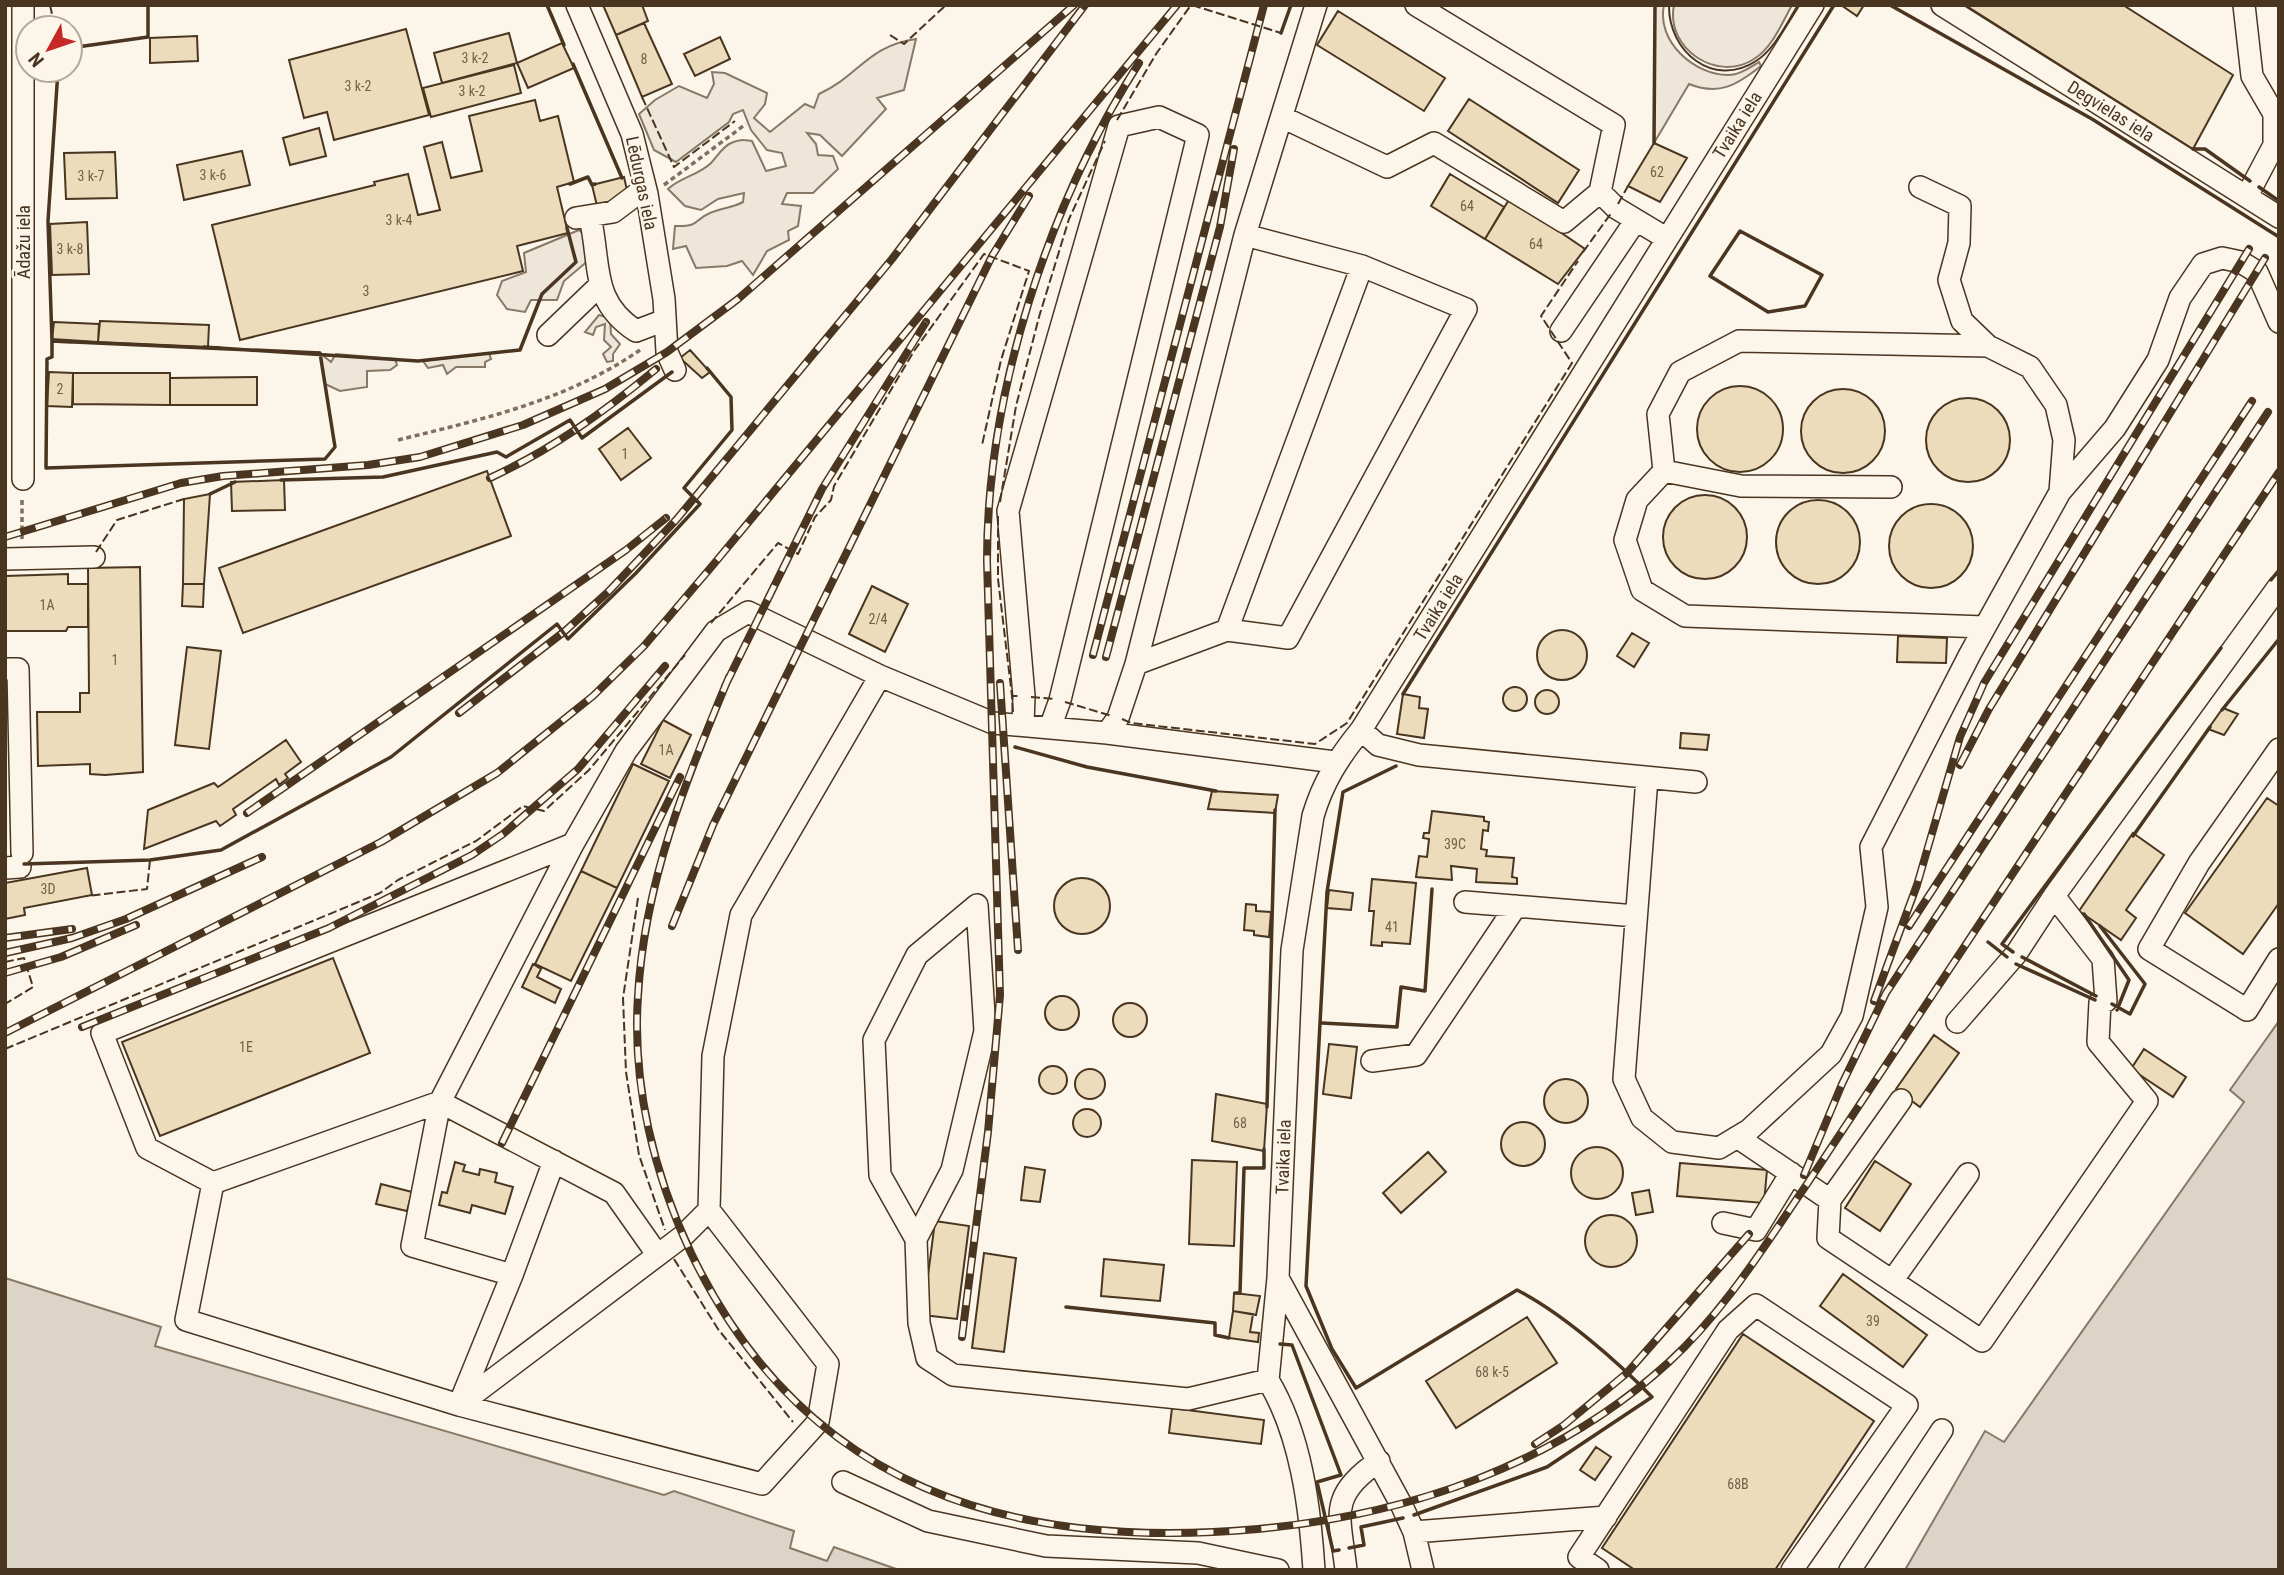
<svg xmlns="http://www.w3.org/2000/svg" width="2284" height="1575" viewBox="0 0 2284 1575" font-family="'Roboto Condensed',sans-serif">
	<rect width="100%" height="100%" fill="#fbf6e9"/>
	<path fill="#ede6d9" stroke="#887966" stroke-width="2" d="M1655 5H1664C1656 41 1694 75 1728 75 1739 75 1749 68 1759 62L1761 66C1737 85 1719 96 1689 84L1654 143Z
		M1674 5H1792C1782 23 1772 48 1754 59 1718 83 1665 49 1674 5Z
		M916 39 904 90 877 98 886 109 842 156 820 135 807 133 816 144 818 155 833 156 838 169 813 193H787L782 204 801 206 798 226 788 231 789 240 767 251 753 275 742 261 727 266 696 268 686 246 673 249 675 226C701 227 693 220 710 213 721 208 732 208 743 202L744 193 718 199 701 210 685 206 668 189C681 177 699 175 711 163 718 156 722 147 731 143 739 139 744 140 752 141L766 171 786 166 782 153 767 150 751 130 743 110 733 114 729 122 676 162 654 150 639 114 655 100 679 86 707 98 714 84 712 72 725 73 767 93 765 104 754 118 770 132 805 104 814 108 819 94C860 75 867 46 916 39Z
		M579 230 589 239 596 254 564 281 557 300H531L525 312 507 309 497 295 502 281 526 272 524 253Z
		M599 315 610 318 611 334 620 344 613 354V361L607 362 603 354 611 347 604 340 605 324 596 327 593 335 585 332Z
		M320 353 331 362 336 354 395 359 397 365 390 370 367 371V387L340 391 325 384Z
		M489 353 491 359 485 362V367H456L447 374 443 365 428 368 423 361Z"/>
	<path fill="#dcd4c6" stroke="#887966" stroke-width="2" d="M2279 1021V1570H1905L1985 1431 2004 1442 2244 1102 2230 1090Z
		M5 1278 161 1327 155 1346 664 1495 674 1491 794 1531 790 1548 827 1561 834 1547 899 1570H5Z"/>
	<path fill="#ecdcbc" stroke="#4a3520" stroke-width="2" d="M603 5H642L648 21 616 35Z
		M1841 5H1864L1857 16Z
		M1965 5H2123L2233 75 2193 149Z
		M1338 11 1445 78 1424 111 1317 45Z
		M644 23 672 84 642 97 616 35Z
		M406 29 429 115 334 140 327 112 304 118 289 60Z
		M509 33 517 63 442 83 434 53Z
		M197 36 198 61 150 63V38Z
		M720 37 730 59 695 76 684 54Z
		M562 43 574 68 528 88 517 63Z
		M514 65 521 93 431 117 423 88Z
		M1469 99 1579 170 1558 203 1448 131Z
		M535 100 540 121 558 116 574 182 557 187 568 233 517 246 523 271 240 340 212 225 375 185 374 182 408 174 418 215 440 210 424 147 442 142 451 178 482 171 469 116Z
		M319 128 326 156 290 165 283 138Z
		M1654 143 1687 158 1660 202 1628 186Z
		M242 151 250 185 184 200 177 165Z
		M115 152 117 198 66 199 64 153Z
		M1450 174 1504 207 1485 239 1431 206Z
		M624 177 629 199 597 206 592 185Z
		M1510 198 1585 249 1558 284 1485 239Z
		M87 222 89 274 52 275 50 224Z
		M100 321 209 325 208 347 98 342Z
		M54 322 99 324 98 342 52 339Z
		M690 350 710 372 702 378 680 358Z
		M49 372 73 373 72 407 47 406Z
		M73 373H170V405L73 404Z
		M257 377V405H170V378Z
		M1697 429a43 43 0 1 1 86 0a43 43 0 1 1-86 0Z
		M1801 431a42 42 0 1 1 84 0a42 42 0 1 1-84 0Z
		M1926 440a42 42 0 1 1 84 0a42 42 0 1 1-84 0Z
		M628 428 651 458 621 480 599 449Z
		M487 471 511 536 243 633 219 568Z
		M284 480 285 510 232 511 231 482Z
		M210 494 204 584H183L184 499Z
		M1663 537a42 42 0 1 1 84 0a42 42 0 1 1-84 0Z
		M1776 542a42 42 0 1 1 84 0a42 42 0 1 1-84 0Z
		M1889 546a42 42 0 1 1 84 0a42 42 0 1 1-84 0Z
		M140 567 143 772 105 775 90 774V764L38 766 37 712H80V693H89L88 568Z
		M68 574V584H88V627H68L66 631H5V576Z
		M183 584H204L203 607 182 606Z
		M872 586 908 604 885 652 849 634Z
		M1537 655a25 25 0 1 1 50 0a25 25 0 1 1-50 0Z
		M1632 633 1649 643 1634 667 1617 656Z
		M1898 636 1947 638 1946 663 1897 662Z
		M187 647 221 651 209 749 175 745Z
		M1503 699a12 12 0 1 1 24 0a12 12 0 1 1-24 0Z
		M1535 702a12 12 0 1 1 24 0a12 12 0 1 1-24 0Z
		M1403 694 1420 697 1419 708 1428 709 1424 738 1397 734Z
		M2223 708 2238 714 2224 735 2208 729Z
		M663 720 691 735 670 778 641 764Z
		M1681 733 1709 735 1707 750 1680 748Z
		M286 740 301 762 285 774 288 778 279 785 276 779 233 809 236 815 220 826 216 821 144 849 148 810 214 783 218 787Z
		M633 764 669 781 617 888 581 871Z
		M1212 791 1278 795 1275 813 1208 809Z
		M2267 798 2279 806V903L2243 954 2185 913Z
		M1432 811 1484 817V821L1489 822 1488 831 1483 830 1481 849 1487 850 1486 856 1514 858 1512 877 1517 878V884L1476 882 1477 869 1451 866 1452 880 1416 877 1419 856 1427 857 1429 839 1423 838 1424 833H1429Z
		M2133 833 2164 855 2126 910 2136 918 2121 940 2079 911Z
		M87 868 92 895 24 908 25 915 5 919V883Z
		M581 871 617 888 571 981 535 964Z
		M1054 906a28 28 0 1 1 56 0a28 28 0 1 1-56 0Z
		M1372 879 1416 883 1410 944 1382 942V946L1371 945 1374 911H1369Z
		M1329 890 1353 893 1351 910 1327 908Z
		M1246 904 1256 905V911L1271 912 1269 937 1254 935V931L1244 930Z
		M333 958 370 1053 160 1136 122 1042Z
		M533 964 541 969 537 977 561 989 555 1003 522 987Z
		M1045 1013a17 17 0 1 1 34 0a17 17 0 1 1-34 0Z
		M1113 1020a17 17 0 1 1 34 0a17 17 0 1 1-34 0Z
		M1934 1035 1959 1053 1920 1107 1896 1089Z
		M1329 1044 1357 1047 1351 1098 1323 1094Z
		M2144 1049 2186 1077 2173 1097 2131 1069Z
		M1039 1080a14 14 0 1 1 28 0a14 14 0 1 1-28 0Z
		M1075 1084a15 15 0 1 1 30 0a15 15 0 1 1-30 0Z
		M1544 1101a22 22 0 1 1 44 0a22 22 0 1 1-44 0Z
		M1216 1094 1267 1104 1264 1151 1212 1141Z
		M1073 1123a14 14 0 1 1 28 0a14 14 0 1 1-28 0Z
		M1501 1144a22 22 0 1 1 44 0a22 22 0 1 1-44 0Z
		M1571 1173a26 26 0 1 1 52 0a26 26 0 1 1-52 0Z
		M1428 1152 1446 1172 1401 1213 1383 1193Z
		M1192 1160 1237 1162 1234 1246 1189 1244Z
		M1875 1161 1911 1184 1880 1231 1845 1208Z
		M455 1162 465 1165 463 1171 479 1175 480 1169 497 1173 495 1182 513 1187 505 1214 472 1205 470 1213 439 1205 442 1192 447 1193Z
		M1680 1163 1767 1170 1764 1203 1677 1196Z
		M1025 1167 1045 1170 1040 1202 1021 1200Z
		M381 1184 412 1192 407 1211 376 1204Z
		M1649 1190 1653 1212 1636 1215 1632 1193Z
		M1585 1241a26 26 0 1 1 52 0a26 26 0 1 1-52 0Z
		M935 1221 969 1226 957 1319 923 1315Z
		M984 1253 1016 1258 1004 1352 972 1348Z
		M1104 1259 1164 1265 1160 1301 1101 1296Z
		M1843 1274 1927 1335 1903 1367 1820 1306Z
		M1234 1293 1260 1296 1256 1315 1233 1311Z
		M1233 1311 1253 1314 1250 1332 1259 1333 1258 1342 1229 1338Z
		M1527 1317 1557 1363 1456 1428 1426 1381Z
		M1743 1334 1874 1421 1775 1570H1635L1602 1548Z
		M1172 1408 1264 1420 1261 1444 1169 1433Z
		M1596 1447 1611 1457 1595 1480 1580 1470Z"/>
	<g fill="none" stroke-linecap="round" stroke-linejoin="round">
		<g stroke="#4a3520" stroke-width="24">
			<path id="minor" d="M577 5 632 134 647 194 664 299 667 352 675 370
				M1416 5 1614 125 1600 192 1616 208 1666 238
				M1942 5 2279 217
				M2244 5 2252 76 2274 114V145L2247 196
				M1282 117 1387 167 1434 143 1564 222 1600 192
				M1920 187 1960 206 1959 243 1949 280 1962 321 1988 346 2030 367 2056 405 2064 440 2060 492
				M590 217C601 264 590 301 636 331L665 320
				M576 218 613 212 645 188
				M1245 235 1316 5
				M1561 331 1636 220
				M548 335 599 286
				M1664 471 1658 414 1680 372 1739 341 1988 346
				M23 479V5
				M1891 487 1741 486 1664 471 1637 500 1625 540 1642 590 1685 616 1984 627
				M5 559 94 557
				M1136 664 1227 630 1362 266
				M5 669H18L22 853
				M1023 725 1024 696 1008 511 1119 126 1159 117 1198 135 1060 700 1050 728
				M1361 730 1378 745 1419 755 1696 782
				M1107 733 1118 718 1136 664 1245 235 1362 266 1466 309 1288 638 1227 630
				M2279 749 2199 863 2149 949 2247 1010 2279 959
				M1647 778 1624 1079 1642 1118 1672 1142 1719 1148 1749 1130 1831 1054 1852 1016 1877 907 1871 847 1970 654 2060 492 2115 428 2158 360 2180 298 2203 264 2222 258 2241 262 2257 272 2279 322
				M573 844 102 1033 147 1148 213 1183 440 1102 614 1193 657 1254
				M5 868 20 867
				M1465 902 1636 916
				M1957 1022 2016 954 2054 896 2279 586
				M1372 1061 1416 1055 1516 906
				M1737 1137 1830 1200 1901 1100
				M213 1183 186 1320 459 1405 512 1275 412 1246 440 1102 573 844 626 751 716 631 748 612 880 676 993 723 1107 733 1335 762
				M1830 1200 1828 1238 1982 1341 2147 1101 2098 1042 2100 1002 2106 1001 2103 959 2054 896
				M709 1210 828 1364 818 1422 762 1484 459 1405 683 1236 709 1210 713 1056 741 915 880 676
				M1723 1223 1756 1230 1791 1173
				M916 1239 880 1175 874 1040 917 955 977 905 985 1031 952 1170 916 1239 919 1323 927 1358 953 1375 1188 1399 1268 1380 1278 1278 1292 950 1313 816C1323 782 1339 757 1361 730L1813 5
				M512 1275 554 1161
				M1278 1278 1402 1506 1414 1532 1423 1570
				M1892 1281 1968 1174
				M1268 1380C1301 1435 1310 1507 1314 1570
				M843 1482 928 1521 1046 1546 1198 1553 1278 1570
				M1414 1532 1606 1517
				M1346 1570C1340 1516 1327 1496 1379 1461
				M1598 1570 1579 1557 1728 1330 1756 1305 1907 1405 1792 1570
				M1850 1570 1942 1430"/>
		</g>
		<path stroke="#7f6f5c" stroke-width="3.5" stroke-dasharray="5 3.5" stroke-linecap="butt" d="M664 185 746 124
			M398 440C483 419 566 401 640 350
			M22 539V498"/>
		<use href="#minor" stroke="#fbf6e9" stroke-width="21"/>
		<path stroke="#4a3520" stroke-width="2" d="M1669 5C1668 51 1713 89 1756 61 1775 49 1786 24 1798 5"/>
		<g stroke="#4a3520" stroke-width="8">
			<path id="rail" d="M490 478C551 450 604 412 656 369
				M5 537 181 483 223 476 368 465 420 457 523 425 605 389 667 352 738 299 1074 5
				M1093 655 1264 5
				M1106 657 1220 227 1234 149
				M729 677C686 779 644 884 638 996 632 1085 654 1174 691 1253 804 1489 1012 1551 1258 1529 1408 1515 1556 1465 1669 1362 1724 1312 1765 1245 1807 1184L2279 472
				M1000 683 1018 950
				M725 686 822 489 926 322
				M459 713 565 631 608 592 676 520 892 259 1085 5
				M1960 765 1989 709 2265 258
				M247 813 626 550 666 518
				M672 926 713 825 992 256 1029 196
				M1909 926 2252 401
				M5 938 72 929
				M5 953 72 938 126 919 262 857
				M5 973 61 957 136 925
				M1874 1001 1917 885 1960 737 1984 683 2249 249
				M82 1027 329 928 472 855 503 834 578 769 665 666
				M5 1033 381 842 497 773 593 696 644 646 713 565 1177 5
				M502 1143 680 777
				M1804 1175 1842 1084 1886 993 2268 412
				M962 1337 988 1132 1000 995 987 561C987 392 1048 205 1139 63
				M1535 1444 1564 1425 1627 1373 1749 1234"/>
		</g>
		<use href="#rail" stroke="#fbf6e9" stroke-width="5" stroke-dasharray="16" stroke-linecap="butt"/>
		<path stroke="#4a3520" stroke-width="2" stroke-dasharray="9 3.5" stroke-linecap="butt" d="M50 5 55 28
			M1192 5 1281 33
			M890 35 904 44 946 5
			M70 48 148 37V5
			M642 97 674 167 735 121
			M1117 120 1156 54 1191 5
			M1618 204 1628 186
			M1583 252 1612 212
			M1000 502 1016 406 1039 317 1069 219 1105 141
			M998 516V579L1012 696
			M96 552 117 520 184 499
			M711 623 778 543 798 554 815 517 831 500 834 486 914 351 984 254 1029 271 1001 360 982 445
			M1031 697 1055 699
			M1065 702 1112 716
			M1013 712 1012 696H1020
			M1122 719 1131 723 1315 744 1347 723 1572 363 1541 316 1578 261
			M26 864 150 860 147 889 87 896
			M638 898 623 998 626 1072 639 1155 665 1230
			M5 962 24 958 33 987 5 1004
			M5 1049 380 893 398 880 476 841 523 806 544 811 589 770 685 655
			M674 1259 718 1329 793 1422"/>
		<path stroke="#4a3520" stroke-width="3.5" d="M547 5 564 45
			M1890 5 2092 119 2279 237
			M1281 33 1291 5
			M70 48 148 37V5
			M573 64 622 178
			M58 70 48 221 52 341 71 342
			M1654 143 1655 5
			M2193 149H2205L2250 181
			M570 184 588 177 592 185 595 184
			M2259 187 2279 201
			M1740 231 1822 275 1805 306 1768 312 1710 276Z
			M52 341 320 353 335 447 325 459 46 468 47 359 52 357Z
			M204 347 418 361 520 350 542 294 576 262 567 228
			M281 480 383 477 497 452 506 457 570 420 582 438 672 372
			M210 494 235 482
			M2271 580 2279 570
			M1403 694 1834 5
			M2222 710 2279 639
			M1015 747 1087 767 1216 791
			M1396 766 1343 792 1327 892 1306 1286 1332 1349 1356 1388 1517 1290C1562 1313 1617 1361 1652 1397L1547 1467 1414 1515
			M2133 836 2210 727
			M24 864 150 860 221 850 391 757 557 624 568 639 636 573 700 504 684 488 732 430 731 397 707 368
			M2084 914 2129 980 2117 1010
			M2100 926 2145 984 2130 1014 2112 1004
			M1988 942 2007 957
			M2013 952 2002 944 2221 648
			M2022 957 2096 996
			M2016 964 2095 1000
			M1322 1023 1397 1027 1401 987 1425 991 1432 889
			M1267 1107 1275 810
			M1235 1293H1240L1244 1168H1264V1149
			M1066 1307 1215 1323V1335L1229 1338
			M1280 1344 1292 1345 1341 1475 1317 1482 1333 1551 1339 1550
			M1349 1548 1364 1545 1361 1527 1403 1518"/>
	</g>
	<g text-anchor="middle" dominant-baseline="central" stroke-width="5" stroke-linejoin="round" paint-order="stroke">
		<g font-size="14" fill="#725f47">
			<text x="475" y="58">3 k-2</text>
			<text x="644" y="59">8</text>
			<text x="358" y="86">3 k-2</text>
			<text x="472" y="91">3 k-2</text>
			<text x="1657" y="172">62</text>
			<text x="213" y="175">3 k-6</text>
			<text x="91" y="176">3 k-7</text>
			<text x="1467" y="206">64</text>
			<text x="399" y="220">3 k-4</text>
			<text x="1536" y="244">64</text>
			<text x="70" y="249">3 k-8</text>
			<text x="366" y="291">3</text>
			<text x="60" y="389">2</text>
			<text x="625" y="454">1</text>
			<text x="47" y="605">1A</text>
			<text x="878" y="619">2/4</text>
			<text x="115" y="660">1</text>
			<text x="666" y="750">1A</text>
			<text x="1455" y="844">39C</text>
			<text x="48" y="889">3D</text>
			<text x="1392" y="927">41</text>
			<text x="246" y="1047">1E</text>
			<text x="1240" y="1123">68</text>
			<text x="1873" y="1321">39</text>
			<text x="1492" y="1372">68 k-5</text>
			<text x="1738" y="1484">68B</text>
		</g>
		<g font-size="18" fill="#4a3520" stroke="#fbf6e9">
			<text transform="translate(2111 111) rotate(32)">Degvielas iela</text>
			<text transform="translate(1737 125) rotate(-58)">Tvaika iela</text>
			<text transform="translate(642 183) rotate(78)">Lēdurgas iela</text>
			<text transform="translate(23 242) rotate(-90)">Ādažu iela</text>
			<text transform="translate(1438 607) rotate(-58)">Tvaika iela</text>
			<text transform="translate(1283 1157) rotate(-88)">Tvaika iela</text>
		</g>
	</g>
	<rect width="2284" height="1575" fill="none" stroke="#4a3520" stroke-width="14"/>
	<g transform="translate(49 49) rotate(230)"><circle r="33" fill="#fbf6e9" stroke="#b4a999" stroke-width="2"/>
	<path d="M0-5L12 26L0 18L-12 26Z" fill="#c62828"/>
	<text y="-10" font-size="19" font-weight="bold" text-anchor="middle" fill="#4a3520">N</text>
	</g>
</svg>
